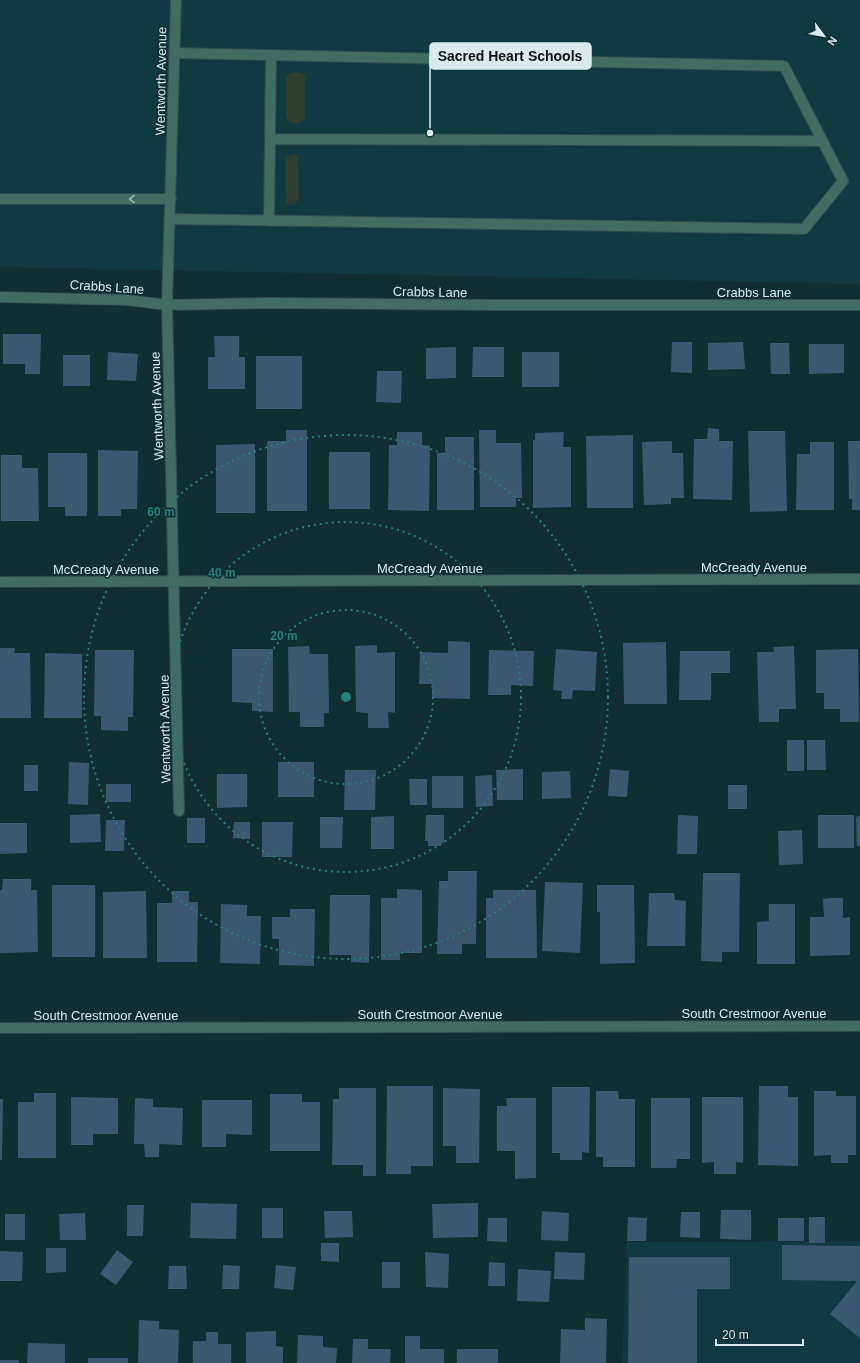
<svg xmlns="http://www.w3.org/2000/svg" width="860" height="1363" viewBox="0 0 860 1363" font-family="Arial,sans-serif">
	<rect width="100%" height="100%" fill="#112e33"/>
	<path fill="#103a41" d="M0 0H860V284L0 267Z
		M860 1241V1363H622L627 1242Z"/>
	<path fill="#2f3f2f" d="M296 72 302 73 305 76V118L298 124 290 123 286 117V79L288 74Z
		M292 154H296L298 158 299 199 294 205H289L286 202 285 158Z"/>
	<path fill="#3a5870" d="M3 334H41L40 374H25V364H3Z
		M214 336H239V357H245V389H208V357H215Z
		M672 342H692V373L671 372Z
		M743 342 745 369 708 370V343Z
		M770 343H789L790 374H771Z
		M809 344H844V373L809 374Z
		M456 347V378L426 379V348Z
		M473 347H504V377H472Z
		M108 352 138 354 136 381 107 380Z
		M522 352H559V387H522Z
		M63 355H90V386H63Z
		M256 356H302V409H256Z
		M377 371H402L401 403 376 402Z
		M708 428 719 429V441H733L732 500 693 499 694 439H707Z
		M286 430H307V511H267V441H286Z
		M479 430H496V443H521L522 498H516V507H480Z
		M748 431H785L787 511 750 512Z
		M397 432H422V445L430 446 429 511 388 510 389 445H397Z
		M564 432 563 447H571V507L533 508V440H535V433Z
		M633 435V508H587L586 436Z
		M445 437H474V510H437V453H445Z
		M672 441V453H683L684 498H671V504L644 505 642 442Z
		M848 441H860V510H852V499H849Z
		M810 442H834V510H796L797 454H810Z
		M255 444V513H216V445Z
		M98 450 138 451 137 509H121V516H98Z
		M329 452H370V509H329Z
		M48 453H87V516H65V507H48Z
		M1 455H22V468H38L39 521H1Z
		M448 641 470 642V699L432 698V684H419L420 652 448 653Z
		M666 642 667 704H624L623 643Z
		M377 645V653L395 652V713L388 712 389 728H368V713L356 712 355 646Z
		M309 646 310 654H328L329 713H324V727H300V712H289L288 647Z
		M794 646 796 709H779V722H759L757 652H774L773 647Z
		M0 648H15L14 653H30L31 718H0Z
		M232 649H273V712L252 711V703L232 702Z
		M556 649 597 652 595 691 573 690 572 699H561L562 691 553 690Z
		M858 649 859 722H840V709H824V693H816V650Z
		M95 650H134L133 717H128V731L101 730V716H94Z
		M489 650 534 651 533 686 511 685V695H488Z
		M680 651H730V673H711V700H679Z
		M45 653 82 654V718H44Z
		M787 740H804V771H787Z
		M807 740H825L826 770H807Z
		M69 762 89 763 88 805 68 804Z
		M278 762H314V797H278Z
		M24 765H38V791H24Z
		M523 769V800H497L496 770Z
		M610 769 629 771 627 797 608 796Z
		M345 770H376L375 810H344Z
		M570 771 571 798 542 799V772Z
		M217 774H247V807L217 808Z
		M492 775 493 806 476 807 475 776Z
		M432 776H463V808H432Z
		M409 779H427V805H410Z
		M106 784H131V802H106Z
		M728 785H747V809H728Z
		M100 814 101 842 70 843V815Z
		M426 815H444V843H440V846H428V841H425Z
		M678 815 698 816 697 854H677Z
		M818 815H854V848H818Z
		M394 816V849H371V817Z
		M860 816V846H857L856 817Z
		M320 817H343L342 848H320Z
		M187 818H205V843H187Z
		M106 820H125L124 851H105Z
		M234 822H250V839L233 838Z
		M262 822H293L292 857H262Z
		M0 823H27V853L0 854Z
		M802 830 803 864 779 865 778 831Z
		M448 871H477L476 944H462V954H437L439 881H448Z
		M703 873H740L739 952H722V962L701 961Z
		M3 879H31V890H37L38 952 0 953V890H2Z
		M545 882 583 883 580 953 542 951Z
		M52 885H95V957H52Z
		M597 885H634L635 963 600 964V912H597Z
		M397 889 422 890V953H400V960H381V898H397Z
		M493 890H536L537 958H486V898H493Z
		M146 891 147 958H103V892Z
		M172 891H189V902H198L197 962H157V903H172Z
		M649 893H674L675 900 686 901 685 946H647Z
		M330 895H370L369 963 351 962V955H329Z
		M830 898H843V918L850 917V955L810 956V917H824L823 899Z
		M221 904 247 905V916H261L260 964 220 963Z
		M769 904H795V964H757V922L769 921Z
		M290 909H315L314 966 279 965V939H272V917H290Z
		M387 1086H433V1166H411V1174H386Z
		M759 1086H788V1097H798V1166L758 1165Z
		M552 1087H590L589 1153 582 1152V1160H560V1153H552Z
		M339 1088H376V1176H363V1165H332L333 1099H339Z
		M443 1088 480 1089 479 1163H456V1146H443Z
		M596 1091H618L619 1099H635V1167H603V1157H596Z
		M814 1091H836V1096H856V1155H848V1163H831V1155L814 1156Z
		M34 1093H56V1158H18V1102H34Z
		M270 1094H302V1102H320V1151H270Z
		M71 1097 118 1098V1134H93V1145H71Z
		M702 1097H743V1163L736 1162V1174H714V1162L702 1163Z
		M135 1098 153 1099V1107L183 1108 182 1145 159 1144V1157H145L144 1144H134Z
		M506 1098H536V1178L515 1179V1151H497V1106H507Z
		M651 1098H690V1159H677L676 1168H651Z
		M0 1099H3L2 1160H0Z
		M202 1100H252V1135L226 1134V1147H202Z
		M191 1203 237 1204 236 1239 190 1238Z
		M478 1203V1237L433 1238 432 1204Z
		M127 1205H144L143 1236H127Z
		M262 1208H283V1238H262Z
		M721 1210H751V1240L720 1239Z
		M324 1211H352L353 1237 325 1238Z
		M542 1211 569 1213 568 1241 541 1240Z
		M681 1212H700V1238L680 1237Z
		M85 1213 86 1240H60L59 1214Z
		M5 1214H25V1240H5Z
		M628 1217 647 1218 646 1241H627Z
		M809 1217H825V1243H809Z
		M488 1218H507V1242L487 1241Z
		M778 1218H804V1241H778Z
		M321 1243H339V1262L321 1261Z
		M782 1245 860 1246V1338L830 1314 857 1281 782 1280Z
		M46 1248H66V1272L46 1273Z
		M117 1250 133 1262 116 1285 100 1274Z
		M0 1251 23 1252 22 1281H0Z
		M425 1252 449 1254 448 1288 426 1287Z
		M555 1252 585 1253 584 1280 554 1279Z
		M629 1257H730V1289H697V1363H628Z
		M382 1262H400V1288H382Z
		M489 1262 505 1263V1286H488Z
		M223 1265 240 1266 239 1289H222Z
		M276 1265 296 1267 293 1290 274 1288Z
		M169 1266H186L187 1289H168Z
		M518 1269 551 1271 549 1302 517 1301Z
		M585 1318 607 1319 606 1363H560L561 1329 585 1330Z
		M139 1320 159 1321V1329L179 1330 178 1363H138Z
		M276 1331V1346L283 1347V1363H246V1332Z
		M206 1332H218V1344H231V1363H193V1341H206Z
		M298 1335 323 1336V1347L337 1348 336 1363H297Z
		M405 1336H420V1349H444V1363H405Z
		M353 1339H368V1349H391L390 1363H352Z
		M28 1343 65 1344V1363H27Z
		M457 1349H498V1363H457Z
		M88 1358H128V1363H88Z
		M0 1360H19V1363H0Z"/>
	<g fill="none" stroke-linecap="round" stroke-linejoin="round">
		<g stroke="#314c51" stroke-width="12">
			<path id="lane" d="M270 139 823 141
				M0 199H171
				M171 219 804 229 843 181 784 66 175 53
				M269 221 271 55"/>
		</g>
		<g stroke="#314c51" stroke-width="12">
			<path id="street" d="M176 0 167 305 179 811
				M0 297 127 300 167 305 272 303 496 305H860
				M0 582 860 579
				M0 1028 860 1026"/>
		</g>
		<use href="#lane" stroke="#416c62" stroke-width="10"/>
		<use href="#street" stroke="#416c62" stroke-width="10"/>
	</g>
	<defs><path id="oneway-chevron" d="M-2-3.5L2.5 0L-2 3.5" fill="none" stroke-width="1.6" stroke-linecap="round" stroke-linejoin="round"/></defs>
	<use stroke="#95b2af" href="#oneway-chevron" transform="translate(132 199) rotate(180)"/>
	<g fill="none" stroke="#23827b" stroke-width="2" stroke-dasharray="2 4">
		<circle cx="346" cy="697" r="87"/>
		<circle cx="346" cy="697" r="175"/>
		<circle cx="346" cy="697" r="262"/>
	</g>
	<g text-anchor="middle" dominant-baseline="central" stroke-width="3" stroke-linejoin="round" paint-order="stroke">
		<g font-size="13" fill="#daebee" stroke="#112e33">
			<text transform="translate(161 81) rotate(-89)">Wentworth Avenue</text>
			<text transform="translate(107 287) rotate(4)">Crabbs Lane</text>
			<text transform="translate(430 292) rotate(1)">Crabbs Lane</text>
			<text x="754" y="292">Crabbs Lane</text>
			<text transform="translate(157 406) rotate(-92)">Wentworth Avenue</text>
			<text x="754" y="567">McCready Avenue</text>
			<text x="430" y="568">McCready Avenue</text>
			<text x="106" y="569">McCready Avenue</text>
			<text transform="translate(165 729) rotate(-91)">Wentworth Avenue</text>
			<text x="754" y="1013">South Crestmoor Avenue</text>
			<text x="430" y="1014">South Crestmoor Avenue</text>
			<text x="106" y="1015">South Crestmoor Avenue</text>
		</g>
	</g>
	<circle cx="346" cy="697" r="6" fill="#23827b" stroke="#112e33" stroke-width="2"/>
	<g font-size="12" text-anchor="middle" font-weight="bold" fill="#23827b" stroke="#112e33" stroke-width="3" stroke-linejoin="round" paint-order="stroke">
		<text x="161" y="516">60 m</text>
		<text x="222" y="577">40 m</text>
		<text x="284" y="640">20 m</text>
	</g>
	<path fill="none" stroke="#daebee" stroke-width="1.5" d="M430 133L430 56"/>
	<circle fill="#daebee" stroke="#112e33" stroke-width="1.5" cx="430" cy="133" r="4"/>
	<rect fill="#daebee" stroke="#daebee" stroke-width="1.5" x="430" y="43" width="161" height="26" rx="4"/>
	<g font-size="14" text-anchor="middle" font-weight="bold" fill="#111">
		<text x="510" y="61">Sacred Heart Schools</text>
	</g>
	<g transform="translate(824 36) rotate(122)" stroke="#112e33" stroke-width="3" paint-order="stroke">
	<path d="M0-3L7 15L0 10L-7 15Z" fill="#daebee"/>
	<text y="-6" font-size="11" font-weight="bold" text-anchor="middle" fill="#daebee">N</text>
	</g>
	<path d="M716 1339v6h87v-6" fill="none" stroke="#daebee" stroke-width="2"/>
	<text x="722" y="1339" font-size="12" fill="#daebee" stroke="#112e33" stroke-width="3" paint-order="stroke">20 m</text>
</svg>
